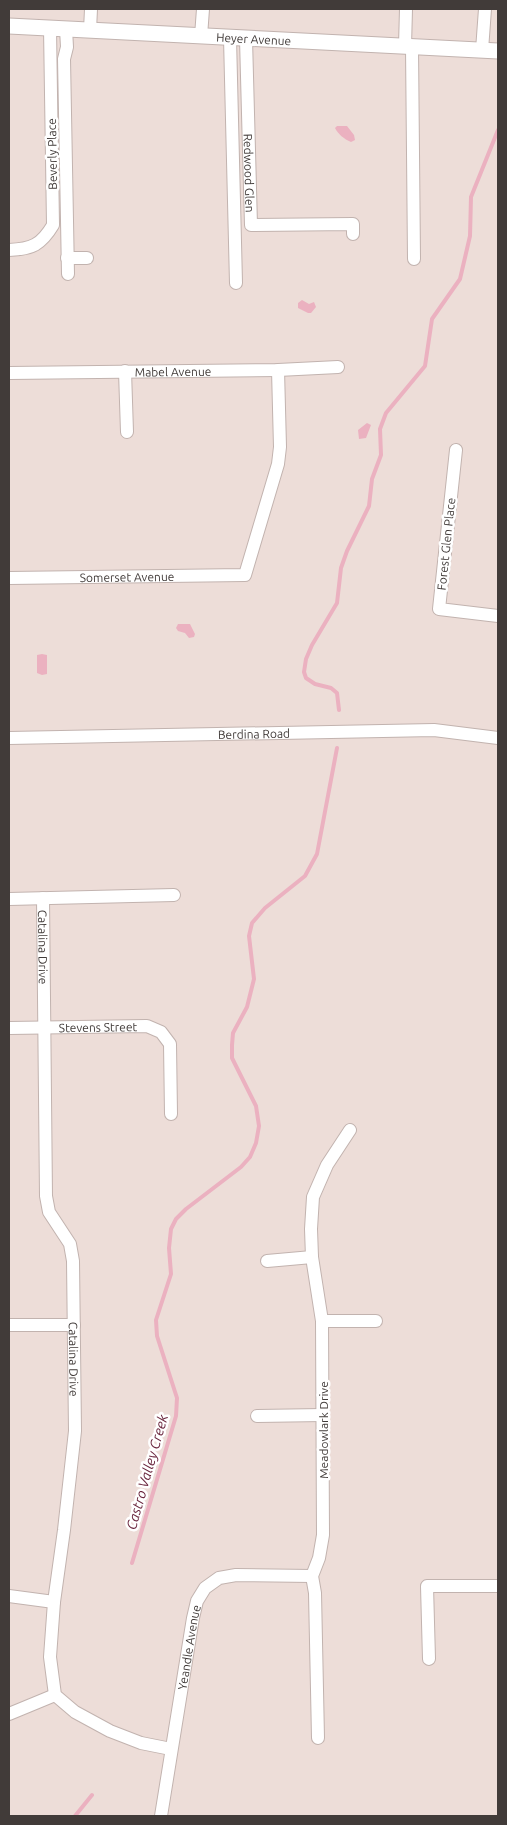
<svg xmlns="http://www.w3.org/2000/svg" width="507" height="1825" viewBox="0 0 507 1825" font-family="Ubuntu,sans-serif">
	<rect width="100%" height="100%" fill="#edddd8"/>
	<path fill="#ebb1c0" d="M337 126H347L354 135 355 140 351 142C344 139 338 134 335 128Z
		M302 300 309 304 314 302 316 307 311 313H308L298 308V303Z
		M367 423 371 425 366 438 359 439 358 430Z
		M178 624H190L195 634 194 637 189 638 185 633 178 631 176 628Z
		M42 654 47 655V674L42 675 37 673V655Z"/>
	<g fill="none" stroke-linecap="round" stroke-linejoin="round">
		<path stroke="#ebb1c0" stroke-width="4" d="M339 710 337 693 331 688 315 684 306 678 304 672 306 659 312 645 337 603 341 568 347 551 369 506 372 479 381 455 380 429 386 413 425 366 432 319 460 279 470 236 471 197 498 130
			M132 1563 176 1416 177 1398 157 1336 156 1320 171 1274 169 1248 171 1229 176 1219 186 1209 241 1167 250 1157 256 1143 259 1126 256 1106 232 1058V1045L233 1033 247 1007 254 979 249 936 252 923 265 908 305 876 317 854 337 748
			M75 1816 92 1795"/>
		<g stroke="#c2b3af" stroke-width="14">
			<g id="minor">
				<path d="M66 29 67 47 64 59 68 274"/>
				<path d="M90 30 91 9"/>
				<path d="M201 36 203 9"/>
				<path d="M230 38 236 283"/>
				<path id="s1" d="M246 39 251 225 353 224V234"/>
				<path d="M405 46 406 9"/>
				<path d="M412 47 414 259"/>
				<path d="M482 50 485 9"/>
				<path d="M9 250C32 249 41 245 53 225L50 28"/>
				<path d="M67 258H87"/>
				<path d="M125 371 127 432"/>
				<path id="s2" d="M9 373 278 370 338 367"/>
				<path d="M456 450 439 609 498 616"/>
				<path id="s3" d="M9 578 245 575 278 464 280 447 278 370"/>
				<path id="s4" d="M9 738 434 730 498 738"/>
				<path id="s5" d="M43 898 46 1196 49 1212 70 1244 73 1261 75 1431 64 1530 54 1602 50 1657 55 1695 75 1712 110 1731 141 1743 171 1749"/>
				<path d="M9 899 174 895"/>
				<path id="s6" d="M9 1028 147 1026 161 1032 170 1044 171 1114"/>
				<path d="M267 1261 312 1257"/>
				<path d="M322 1321H376"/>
				<path d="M9 1325H74"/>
				<path d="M257 1416 323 1415"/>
				<path d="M9 1596 54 1602"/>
				<path d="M429 1659 427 1586H498"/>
				<path d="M9 1714 55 1695"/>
				<path d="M318 1738 315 1593 312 1576 319 1558 323 1535 322 1321 312 1257 311 1229 313 1197 327 1165 350 1130"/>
				<path id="s7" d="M161 1816 193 1618 197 1601 205 1588 219 1578 236 1575 312 1576"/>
			</g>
		</g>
		<g stroke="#c2b3af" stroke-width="17">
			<g id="tertiary">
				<path id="s8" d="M9 26 498 51"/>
			</g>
		</g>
		<use href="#minor" stroke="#fff" stroke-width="12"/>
		<use href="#tertiary" stroke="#fff" stroke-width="15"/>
	</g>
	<g text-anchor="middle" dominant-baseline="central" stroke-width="5" stroke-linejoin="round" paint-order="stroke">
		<g font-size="12" fill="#413b39" stroke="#fff">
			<text stroke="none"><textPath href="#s8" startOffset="245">Heyer Avenue</textPath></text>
			<text transform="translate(52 154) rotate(-91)">Beverly Place</text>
			<text stroke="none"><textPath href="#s1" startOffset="134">Redwood Glen</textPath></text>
			<text stroke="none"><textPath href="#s2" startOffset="164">Mabel Avenue</textPath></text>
			<text transform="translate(446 544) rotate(-84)">Forest Glen Place</text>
			<text stroke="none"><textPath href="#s3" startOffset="118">Somerset Avenue</textPath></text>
			<text stroke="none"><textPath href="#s4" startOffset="245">Berdina Road</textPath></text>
			<text stroke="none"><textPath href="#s5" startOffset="49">Catalina Drive</textPath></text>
			<text stroke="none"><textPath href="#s6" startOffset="89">Stevens Street</textPath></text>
			<text stroke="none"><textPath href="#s5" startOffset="468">Catalina Drive</textPath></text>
			<text transform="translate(323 1430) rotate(-90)">Meadowlark Drive</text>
			<text stroke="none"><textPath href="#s7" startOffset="171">Yeandle Avenue</textPath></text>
		</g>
		<g font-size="14" font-style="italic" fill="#6a263e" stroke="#fff">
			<text transform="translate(147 1472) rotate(-74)">Castro Valley Creek</text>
		</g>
	</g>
	<rect width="507" height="1825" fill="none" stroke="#413b39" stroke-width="20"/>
</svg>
